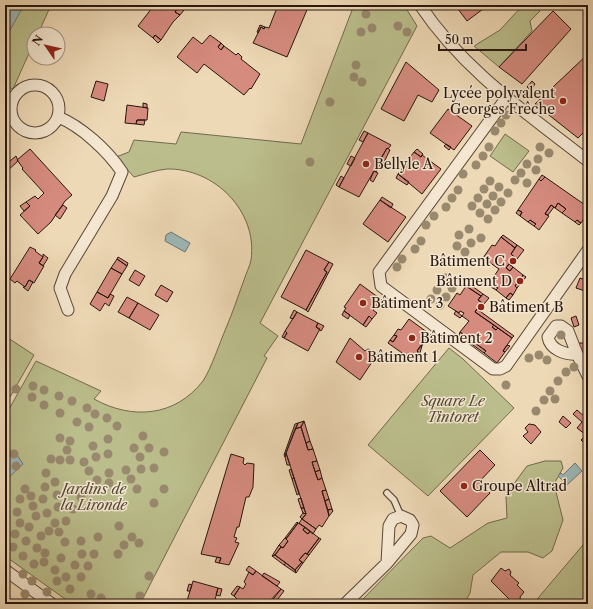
<svg xmlns="http://www.w3.org/2000/svg" width="593" height="609" viewBox="0 0 593 609" font-family="'Libre Caslon Text',serif">
	<rect width="100%" height="100%" fill="#eed9b6"/>
	<filter id="stains"><feTurbulence type="fractalNoise" baseFrequency=".005" numOctaves="4"/><feColorMatrix values="0 0 0 0 .2 0 0 0 0 .09 0 0 0 0 .02 0 0 0 .5 -.17"/></filter>
	<radialGradient id="worn" r=".72"><stop offset=".6" stop-color="#630" stop-opacity="0"/><stop offset="1" stop-color="#630" stop-opacity=".3"/></radialGradient>
	<path fill="#bbbe8c" stroke="#716a4d" d="M5 5H51L38 34H34V42L13 89 8 87 5 90Z
		M354 5H404L417 26 260 323 278 336 264 356 267 358 140 604H72L5 556V336L34 355 6 404 8 411 36 361 101 391 94 399C132 420 175 417 203 381 211 369 220 342 226 328 233 312 238 296 244 280 246 273 250 266 251 260 258 211 214 168 167 169 156 170 145 174 134 177L116 157 129 152 134 140 176 144 181 132 301 144Z
		M523 5H534L540 11 530 21 532 31 499 67 474 46 500 30Z
		M505 134 529 151 513 172 490 156Z
		M449 348 463 359 514 408 428 496 368 445Z
		M545 461H561L563 468 554 484 563 520 552 551 543 558 528 552H501L473 575 470 593 464 604H358L423 538 431 536 450 548 488 523 507 518 506 496 513 485 527 466Z
		M588 539V604H533Z"/>
	<path fill="#9db8b8" stroke="#6e7774" d="M5 5H24L5 39Z
		M171 232 190 243 185 252 165 241 166 235Z
		M5 447 17 455 23 464 5 481Z
		M575 463 582 471 567 485 558 476 561 473 563 475Z"/>
	<path fill="#d68b7f" stroke="#27160e" d="M152 5H180L175 12 180 15 173 22 161 40 155 35 153 38 138 26 152 8 150 6Z
		M180 5H188L184 10Z
		M278 5H309L287 57 253 43 261 27 264 29 265 27 269 28Z
		M455 5H480L483 9 467 21Z
		M537 5H545L541 9Z
		M179 6 184 10 180 15 175 12Z
		M553 11 571 29 522 84 499 67Z
		M260 25 265 27 264 29 261 27 258 33 257 32Z
		M155 35 161 40 158 43 153 38Z
		M210 35 221 43 218 47 221 50 224 46 236 55 238 53 242 57 241 59 260 74 251 89 250 88 244 95 204 64 197 73 177 57 193 37 202 44Z
		M221 43 224 46 221 50 218 47Z
		M588 54V128L578 138 535 104Z
		M406 62 439 90 432 102 418 95 404 121 381 109Z
		M96 81 108 84 104 101 91 97Z
		M532 81 535 84 531 90 527 87Z
		M143 103 147 104V108L143 107Z
		M127 105 148 108 147 120H137L136 124 125 123Z
		M448 109 472 126 454 150 430 133Z
		M137 120H145L144 125 136 124Z
		M364 131 368 133 363 142 359 140Z
		M368 133 391 145 388 149 387 148 379 162 381 163 376 172 374 171 359 197 339 187Z
		M446 144 451 147 449 150 444 146Z
		M387 148 390 150 383 164 379 162Z
		M30 149 72 195 65 201 51 222 38 234 20 215 30 206 26 202 35 196 38 199 44 193 22 169 23 168 17 160Z
		M417 149 423 154 421 157 414 152Z
		M414 152 421 157 422 155 441 169 422 194 398 174Z
		M16 156 18 161 5 173V165Z
		M351 156 355 158 351 166 347 164Z
		M374 171 378 173 373 182 370 180Z
		M398 174 409 182 407 185 396 178Z
		M542 175 545 177 541 181 539 179Z
		M341 176 344 178 339 187 336 185Z
		M545 177 588 207V212L581 223 577 220 575 222 562 213 566 209 558 203 555 208 551 205 545 214 549 216 539 230 534 226 536 224 530 220 528 222 520 216 522 212 518 210 539 179 541 181Z
		M382 197 393 204 391 208 380 200Z
		M380 200 406 217 388 242 363 224Z
		M26 202 30 206 24 211 20 206Z
		M558 203 566 209 562 213 555 208Z
		M63 205 67 208 60 219 55 215Z
		M551 205 554 207 548 215 545 214Z
		M518 210 522 212 520 216 516 213Z
		M530 220 536 224 534 226 528 222Z
		M577 220 581 223 579 225 575 222Z
		M503 235 517 245 515 248 501 237Z
		M501 237 515 248 511 254 514 257 506 268 510 271 513 267 523 275 515 286 517 288 513 295 510 293 506 298 496 290 498 288 490 282 499 269 483 258 492 245 495 246Z
		M517 245 524 250 517 259 511 254Z
		M30 247 36 250 35 251 43 257 39 263 44 266 34 283 29 280 25 287 17 281 15 283 10 279Z
		M306 250 329 262 324 270 327 272 306 310 281 297Z
		M43 254 48 258 43 266 39 263 43 257Z
		M118 257 128 263 127 266 117 259Z
		M514 257 517 259 511 266 509 264Z
		M117 259 127 266 122 274 111 268Z
		M329 262 333 264 308 312 306 310 327 272 324 270Z
		M509 264 513 267 510 271 506 268Z
		M111 268 122 274 108 298 97 292Z
		M135 270 145 276 139 286 129 280Z
		M523 275 526 277 517 288 515 286Z
		M580 278 588 281V292L576 288Z
		M29 280 33 282 28 291 23 287H25Z
		M468 283 483 294 481 296 466 286Z
		M360 284 382 300 373 310 377 313 372 319 369 316 363 325 344 311 346 308 344 307Z
		M493 284 498 288 496 290 491 287Z
		M161 285 173 292 167 302 155 295Z
		M466 286 481 296 478 300 482 303 475 312 494 325 492 327 496 330 498 328 512 338 503 351 505 352 497 363 484 353 486 351 460 332 469 321 462 316 464 313 460 311 459 313 448 306 457 293 460 295Z
		M97 292 108 298 110 294 114 296 109 306 105 303 100 311 90 304Z
		M510 293 513 295 509 300 506 298Z
		M483 294 489 298 484 304 478 300Z
		M127 297 138 303 129 318 118 312Z
		M138 303 159 315 150 330 129 318Z
		M482 303 484 304 480 311 477 309Z
		M6 309 10 314 5 318V310Z
		M477 309 514 336 512 338 475 312Z
		M294 310 297 312 293 319 290 318Z
		M344 311 350 315 348 319 342 315Z
		M456 311 462 316 460 318 454 314Z
		M297 312 318 323 316 327 320 329 308 351 284 338 287 333 285 331Z
		M369 316 372 319 366 327 363 325Z
		M576 316 579 325 574 327 571 318Z
		M409 319 431 335 417 351 418 352 412 360 388 343 390 340 393 342 397 336 394 335 398 329 401 330Z
		M318 323 324 326 321 331 316 327Z
		M494 325 498 328 496 330 492 327Z
		M285 331 287 333 284 338 282 337Z
		M460 332 486 351 484 353 459 335Z
		M394 335 397 336 393 342 390 340Z
		M350 338 365 351 368 349 379 355 376 361 374 359 360 380 336 362Z
		M423 342 420 353 417 351Z
		M578 343H587L588 359 584 358Z
		M507 345 510 346 505 352 503 351Z
		M577 410 585 417 588 414 587 446 581 440 586 435 577 428 582 422 573 414Z
		M563 416 571 423 566 428 559 422Z
		M304 421 310 441 306 443 301 427Z
		M304 421 301 427 295 429 298 423Z
		M298 423 286 453 285 457 284 455 295 424Z
		M529 424 535 425 541 432 531 444 523 436 528 432 525 428Z
		M301 427 308 450 313 449 317 461 312 462 318 480 322 478 326 490 322 491 329 516 322 527 319 525 316 529 302 519 306 514 286 453 295 429Z
		M310 441 313 449 308 450 306 443Z
		M480 450 495 465 479 482 490 493 467 517 440 491Z
		M286 453 290 465H287L285 457Z
		M231 454 244 458 243 463 245 465 247 463 254 464 253 487 249 497H246L239 527H237L234 537 237 538 235 542 239 543 229 565 219 563 221 558 201 554Z
		M317 461 320 470 315 472 312 462Z
		M291 469 294 478 292 479 289 470Z
		M320 470 322 478 318 480 315 472Z
		M294 478 299 494 297 495 292 479Z
		M326 490 329 499 325 501 322 491Z
		M301 498 304 508H301L298 499Z
		M329 499 332 509 328 510 325 501Z
		M301 508H304L306 514 303 513Z
		M332 509 333 511 329 516 328 510Z
		M303 513 306 514 302 519 300 517Z
		M302 519 316 529 313 534 299 523Z
		M297 522 298 523 286 539 285 538Z
		M298 523 305 527 303 530 308 534 310 531 319 538 307 554 305 553 299 560 302 562 295 570 275 555 281 547 283 548 288 541 286 539Z
		M305 527 310 531 308 534 303 530Z
		M285 538 288 541 283 548 279 545Z
		M319 538 321 539 309 555 307 554Z
		M279 545 281 547 275 555 272 556Z
		M305 553 309 555 303 563 299 560Z
		M275 555 286 563 284 565 272 556Z
		M217 557 221 558 219 563 215 562Z
		M302 562 303 563 296 573 295 570Z
		M286 563 295 570 296 573 284 565Z
		M249 566 256 571 253 575 246 570Z
		M501 568 505 571 509 569 511 572 510 575 519 583 517 585 524 592 520 597 521 601 519 603 514 604 491 581Z
		M256 571 281 589 267 604H246L243 602 242 604 234 596 240 587 243 589 246 584 244 582 249 572 253 575Z
		M264 573 280 582 277 586 262 576Z
		M193 581 218 588 214 604H186Z
		M189 584 192 585 190 591H187Z
		M237 586 240 587 234 596 231 594Z
		M218 588 222 589 220 596 216 595Z
		M281 589 284 591 274 604 271 602Z"/>
	<g fill="none" stroke-linecap="round" stroke-linejoin="round">
		<g stroke="#594738" stroke-width="8">
			<path id="service" d="M387 493 394 500 401 516"/>
		</g>
		<g stroke="#594738" stroke-width="13">
			<path id="minor" d="M420 5C464 71 527 113 588 161
				M11 109a24 24 0 1 1 48 0a24 24 0 1 1-48 0Z
				M507 97 379 272 381 286 493 369H500L506 366 588 250
				M58 117C81 126 108 151 122 172L112 196 65 274 60 288 68 310
				M577 354C566 355 550 350 548 337L556 326H561L568 331 577 354 588 376
				M5 570 52 604
				M345 604 387 563 411 534 413 525 410 520 401 516 393 519 389 526 387 563"/>
		</g>
		<use href="#service" stroke="#f4e6d0" stroke-width="5.5"/>
		<use href="#minor" stroke="#f4e6d0" stroke-width="11"/>
	</g>
	<g fill="#99896e">
		<circle cx="366" cy="14" r="4.5"/>
		<circle cx="398" cy="26" r="4.5"/>
		<circle cx="372" cy="28" r="4.5"/>
		<circle cx="361" cy="32" r="4.5"/>
		<circle cx="407" cy="32" r="4.5"/>
		<circle cx="356" cy="65" r="4.5"/>
		<circle cx="354" cy="77" r="4.5"/>
		<circle cx="362" cy="82" r="4.5"/>
		<circle cx="330" cy="102" r="4.5"/>
		<circle cx="506" cy="115" r="4.5"/>
		<circle cx="501" cy="123" r="4.5"/>
		<circle cx="495" cy="131" r="4.5"/>
		<circle cx="489" cy="147" r="4.5"/>
		<circle cx="540" cy="147" r="4.5"/>
		<circle cx="549" cy="153" r="4.5"/>
		<circle cx="483" cy="156" r="4.5"/>
		<circle cx="538" cy="159" r="4.5"/>
		<circle cx="310" cy="162" r="4.5"/>
		<circle cx="527" cy="164" r="4.5"/>
		<circle cx="476" cy="165" r="4.5"/>
		<circle cx="536" cy="170" r="4.5"/>
		<circle cx="521" cy="173" r="4.5"/>
		<circle cx="463" cy="174" r="4.5"/>
		<circle cx="515" cy="180" r="4.5"/>
		<circle cx="490" cy="181" r="4.5"/>
		<circle cx="527" cy="183" r="4.5"/>
		<circle cx="499" cy="187" r="4.5"/>
		<circle cx="484" cy="189" r="4.5"/>
		<circle cx="458" cy="190" r="4.5"/>
		<circle cx="508" cy="193" r="4.5"/>
		<circle cx="493" cy="196" r="4.5"/>
		<circle cx="452" cy="198" r="4.5"/>
		<circle cx="478" cy="198" r="4.5"/>
		<circle cx="501" cy="202" r="4.5"/>
		<circle cx="487" cy="204" r="4.5"/>
		<circle cx="472" cy="206" r="4.5"/>
		<circle cx="446" cy="207" r="4.5"/>
		<circle cx="495" cy="210" r="4.5"/>
		<circle cx="480" cy="213" r="4.5"/>
		<circle cx="434" cy="216" r="4.5"/>
		<circle cx="488" cy="219" r="4.5"/>
		<circle cx="426" cy="225" r="4.5"/>
		<circle cx="469" cy="229" r="4.5"/>
		<circle cx="459" cy="235" r="4.5"/>
		<circle cx="481" cy="238" r="4.5"/>
		<circle cx="421" cy="241" r="4.5"/>
		<circle cx="471" cy="243" r="4.5"/>
		<circle cx="457" cy="246" r="4.5"/>
		<circle cx="415" cy="249" r="4.5"/>
		<circle cx="465" cy="252" r="4.5"/>
		<circle cx="402" cy="259" r="4.5"/>
		<circle cx="397" cy="267" r="4.5"/>
		<circle cx="446" cy="278" r="4.5"/>
		<circle cx="452" cy="288" r="4.5"/>
		<circle cx="437" cy="290" r="4.5"/>
		<circle cx="446" cy="297" r="4.5"/>
		<circle cx="431" cy="299" r="4.5"/>
		<circle cx="440" cy="305" r="4.5"/>
		<circle cx="561" cy="335" r="4.5"/>
		<circle cx="539" cy="355" r="4.5"/>
		<circle cx="529" cy="358" r="4.5"/>
		<circle cx="547" cy="360" r="4.5"/>
		<circle cx="574" cy="367" r="4.5"/>
		<circle cx="566" cy="372" r="4.5"/>
		<circle cx="558" cy="381" r="4.5"/>
		<circle cx="506" cy="385" r="4.5"/>
		<circle cx="33" cy="386" r="4.5"/>
		<circle cx="16" cy="389" r="4.5"/>
		<circle cx="44" cy="390" r="4.5"/>
		<circle cx="550" cy="391" r="4.5"/>
		<circle cx="59" cy="396" r="4.5"/>
		<circle cx="32" cy="397" r="4.5"/>
		<circle cx="555" cy="399" r="4.5"/>
		<circle cx="544" cy="400" r="4.5"/>
		<circle cx="72" cy="401" r="4.5"/>
		<circle cx="44" cy="405" r="4.5"/>
		<circle cx="87" cy="408" r="4.5"/>
		<circle cx="536" cy="411" r="4.5"/>
		<circle cx="60" cy="413" r="4.5"/>
		<circle cx="95" cy="414" r="4.5"/>
		<circle cx="107" cy="418" r="4.5"/>
		<circle cx="77" cy="422" r="4.5"/>
		<circle cx="117" cy="426" r="4.5"/>
		<circle cx="89" cy="427" r="4.5"/>
		<circle cx="143" cy="436" r="4.5"/>
		<circle cx="60" cy="438" r="4.5"/>
		<circle cx="108" cy="439" r="4.5"/>
		<circle cx="70" cy="441" r="4.5"/>
		<circle cx="93" cy="446" r="4.5"/>
		<circle cx="134" cy="448" r="4.5"/>
		<circle cx="149" cy="448" r="4.5"/>
		<circle cx="67" cy="450" r="4.5"/>
		<circle cx="164" cy="452" r="4.5"/>
		<circle cx="14" cy="454" r="4.5"/>
		<circle cx="108" cy="454" r="4.5"/>
		<circle cx="96" cy="457" r="4.5"/>
		<circle cx="140" cy="457" r="4.5"/>
		<circle cx="51" cy="459" r="4.5"/>
		<circle cx="60" cy="460" r="4.5"/>
		<circle cx="70" cy="460" r="4.5"/>
		<circle cx="84" cy="462" r="4.5"/>
		<circle cx="16" cy="466" r="4.5"/>
		<circle cx="154" cy="468" r="4.5"/>
		<circle cx="141" cy="469" r="4.5"/>
		<circle cx="126" cy="470" r="4.5"/>
		<circle cx="89" cy="471" r="4.5"/>
		<circle cx="46" cy="473" r="4.5"/>
		<circle cx="109" cy="473" r="4.5"/>
		<circle cx="131" cy="479" r="4.5"/>
		<circle cx="97" cy="480" r="4.5"/>
		<circle cx="55" cy="482" r="4.5"/>
		<circle cx="109" cy="483" r="4.5"/>
		<circle cx="45" cy="487" r="4.5"/>
		<circle cx="25" cy="489" r="4.5"/>
		<circle cx="69" cy="489" r="4.5"/>
		<circle cx="137" cy="489" r="4.5"/>
		<circle cx="164" cy="489" r="4.5"/>
		<circle cx="115" cy="491" r="4.5"/>
		<circle cx="57" cy="495" r="4.5"/>
		<circle cx="31" cy="496" r="4.5"/>
		<circle cx="81" cy="497" r="4.5"/>
		<circle cx="20" cy="499" r="4.5"/>
		<circle cx="43" cy="499" r="4.5"/>
		<circle cx="154" cy="503" r="4.5"/>
		<circle cx="33" cy="506" r="4.5"/>
		<circle cx="58" cy="507" r="4.5"/>
		<circle cx="73" cy="509" r="4.5"/>
		<circle cx="17" cy="512" r="4.5"/>
		<circle cx="47" cy="513" r="4.5"/>
		<circle cx="36" cy="516" r="4.5"/>
		<circle cx="66" cy="521" r="4.5"/>
		<circle cx="20" cy="523" r="4.5"/>
		<circle cx="55" cy="523" r="4.5"/>
		<circle cx="119" cy="526" r="4.5"/>
		<circle cx="29" cy="527" r="4.5"/>
		<circle cx="49" cy="531" r="4.5"/>
		<circle cx="59" cy="532" r="4.5"/>
		<circle cx="15" cy="534" r="4.5"/>
		<circle cx="41" cy="536" r="4.5"/>
		<circle cx="98" cy="537" r="4.5"/>
		<circle cx="132" cy="537" r="4.5"/>
		<circle cx="26" cy="541" r="4.5"/>
		<circle cx="81" cy="541" r="4.5"/>
		<circle cx="65" cy="542" r="4.5"/>
		<circle cx="139" cy="543" r="4.5"/>
		<circle cx="124" cy="545" r="4.5"/>
		<circle cx="13" cy="547" r="4.5"/>
		<circle cx="37" cy="548" r="4.5"/>
		<circle cx="45" cy="553" r="4.5"/>
		<circle cx="82" cy="554" r="4.5"/>
		<circle cx="94" cy="554" r="4.5"/>
		<circle cx="118" cy="554" r="4.5"/>
		<circle cx="23" cy="556" r="4.5"/>
		<circle cx="61" cy="558" r="4.5"/>
		<circle cx="44" cy="562" r="4.5"/>
		<circle cx="34" cy="564" r="4.5"/>
		<circle cx="75" cy="565" r="4.5"/>
		<circle cx="88" cy="566" r="4.5"/>
		<circle cx="55" cy="570" r="4.5"/>
		<circle cx="23" cy="574" r="4.5"/>
		<circle cx="149" cy="576" r="4.5"/>
		<circle cx="66" cy="577" r="4.5"/>
		<circle cx="81" cy="577" r="4.5"/>
		<circle cx="32" cy="581" r="4.5"/>
		<circle cx="57" cy="581" r="4.5"/>
		<circle cx="70" cy="589" r="4.5"/>
		<circle cx="47" cy="592" r="4.5"/>
		<circle cx="25" cy="594" r="4.5"/>
		<circle cx="91" cy="594" r="4.5"/>
		<circle cx="140" cy="596" r="4.5"/>
		<circle cx="101" cy="598" r="4.5"/>
	</g>
	<g fill="#8f2418" stroke="#f4e6d0" stroke-width="1.5">
		<circle cx="563" cy="101" r="4"/>
		<circle cx="366" cy="164" r="4"/>
		<circle cx="513" cy="261" r="4"/>
		<circle cx="520" cy="281" r="4"/>
		<circle cx="363" cy="303" r="4"/>
		<circle cx="481" cy="307" r="4"/>
		<circle cx="412" cy="338" r="4"/>
		<circle cx="359" cy="357" r="4"/>
		<circle cx="464" cy="486" r="4"/>
	</g>
	<g text-anchor="middle" dominant-baseline="central" stroke-width="3" stroke-linejoin="round" paint-order="stroke">
		<g font-size="14" fill="#27160e" stroke="#f4e6d0" text-anchor="start">
			<text x="555" y="93" text-anchor="end">Lycée polyvalent<tspan x="555" dy="16">Georges Frêche</tspan></text>
			<text x="374" y="164">Bellyle A</text>
			<text x="505" y="261" text-anchor="end">Bâtiment C</text>
			<text x="512" y="281" text-anchor="end">Bâtiment D</text>
			<text x="371" y="303">Bâtiment 3</text>
			<text x="489" y="307">Bâtiment B</text>
			<text x="420" y="338">Bâtiment 2</text>
			<text x="367" y="357">Bâtiment 1</text>
			<text x="472" y="486">Groupe Altrad</text>
		</g>
		<g font-size="14" font-style="italic" fill="#534834" stroke="#f4e6d0">
			<text x="453" y="401">Square Le<tspan x="453" dy="16">Tintoret</tspan></text>
			<text x="94" y="489">Jardins de<tspan x="94" dy="16">la Lironde</tspan></text>
		</g>
	</g>
	<rect width="593" height="609" fill="none" stroke="#eed9b6" stroke-width="20"/>
	<rect x="6" y="6" width="581" height="597" fill="none" stroke="#27160e" stroke-width="2"/>
	<rect x="10" y="10" width="573" height="589" fill="none" stroke="#27160e"/>
	<g transform="translate(46 46) rotate(304)"><circle r="19" fill="#f4e6d0" stroke="#a29382"/>
	<path d="M0-3L7 15L0 10L-7 15Z" fill="#8f2418"/>
	<text y="-6" font-size="11" font-weight="bold" text-anchor="middle" fill="#27160e">N</text>
	</g>
	<path d="M439 44v6h87v-6" fill="none" stroke="#27160e" stroke-width="2"/>
	<text x="445" y="44" font-size="12" fill="#27160e" stroke="#f4e6d0" stroke-width="3" paint-order="stroke">50 m</text>
	<rect width="100%" height="100%" filter="url(#stains)"/>
	<rect width="100%" height="100%" fill="url(#worn)"/>
</svg>
